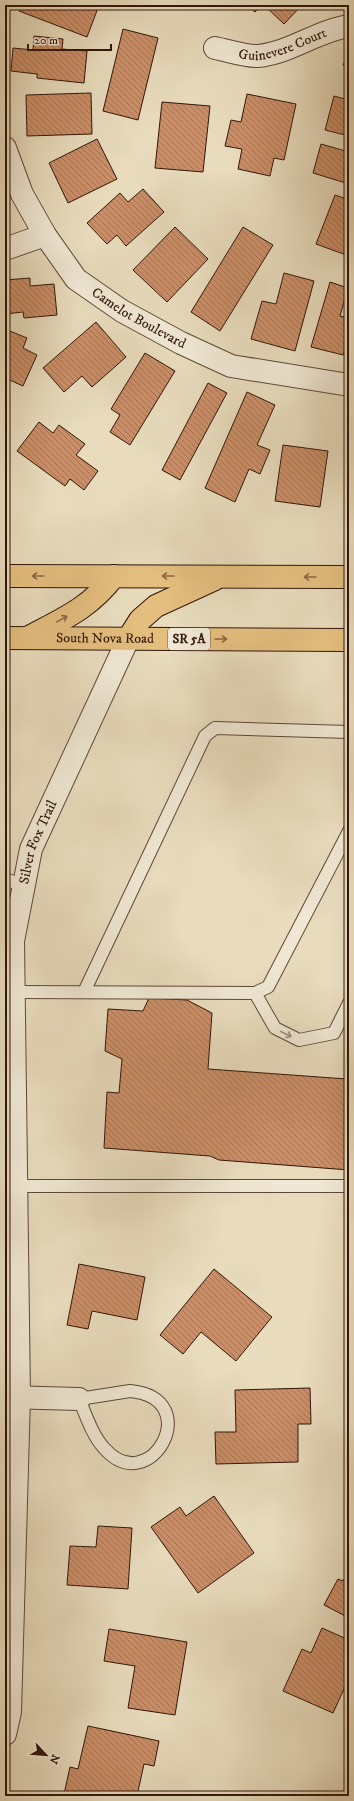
<svg xmlns="http://www.w3.org/2000/svg" width="354" height="1801" viewBox="0 0 354 1801" font-family="'IM FELL DW Pica',serif">
	<defs>
		<pattern id="building-back-hatch" width="6" height="6" patternUnits="userSpaceOnUse"><rect width="6" height="6" fill="#cc8e66"/><path d="M-1 5l2 2M0 0l6 6M5-1l2 2" fill="none" stroke="#a67352"/></pattern>
	</defs>
	<rect width="100%" height="100%" fill="#e8dcbd"/>
	<filter id="stains"><feTurbulence type="fractalNoise" baseFrequency=".005" numOctaves="4"/><feColorMatrix values="0 0 0 0 .2 0 0 0 0 .09 0 0 0 0 .02 0 0 0 .5 -.17"/></filter>
	<radialGradient id="worn" r=".72"><stop offset=".6" stop-color="#630" stop-opacity="0"/><stop offset="1" stop-color="#630" stop-opacity=".3"/></radialGradient>
	<path fill="url(#building-back-hatch)" stroke="#311509" d="M22 5H90L98 8 87 37 19 11Z
		M247 5H261L255 12Z
		M264 5H302L284 24Z
		M123 29 158 38 138 120 103 111Z
		M34 36 63 39 62 49 87 51 84 83 37 78V74L11 71 13 48 33 50Z
		M349 53V68L343 65Z
		M91 93 92 134 27 136 26 95Z
		M247 94 296 104 284 160 274 158 270 176 238 169 242 149 225 146 231 120 241 122Z
		M334 96 349 100V136L325 130Z
		M162 102 210 106 203 172 155 168Z
		M97 139 117 179 68 203 49 163Z
		M321 144 349 152V184L313 173Z
		M143 189 164 212 126 246 117 235 107 244 87 223 120 193 128 202Z
		M335 195 349 200V256L316 244Z
		M175 227 208 259 167 302 133 270Z
		M243 227 273 245 220 331 191 312Z
		M284 273 314 281 295 351 251 339 262 301 276 304Z
		M30 278V286L54 284 57 315 24 318 23 312 5 314V280Z
		M330 282 348 288 340 316 349 318V335L343 355 311 347Z
		M96 322 126 357 92 387 82 376 64 392 43 368Z
		M5 329 27 338 23 348 37 355 23 386 5 378Z
		M145 353 175 371 130 445 110 432 120 415 111 409Z
		M208 383 227 393 180 480 162 470Z
		M247 392 275 405 257 445 270 450 260 474 249 469 235 502 205 488Z
		M39 422 53 433 59 425 85 444 76 455 98 471 84 490 70 479 65 486 17 451Z
		M283 445 328 451 320 507 275 501Z
		M149 998 187 1000 212 1013 208 1069 347 1079 349 1074V1170L219 1160 210 1156 104 1148 107 1092 119 1093 122 1059 105 1051 108 1009 143 1011Z
		M79 1264 145 1277 137 1320 92 1311 88 1329 67 1325Z
		M214 1269 272 1317 236 1361 201 1332 183 1354 160 1335Z
		M310 1388 311 1424H298V1462L216 1464 215 1432H236L235 1390Z
		M214 1496 254 1553 198 1593 151 1527 180 1507 186 1516Z
		M98 1526 132 1528 128 1589 67 1585 70 1546 96 1547Z
		M349 1570V1618L324 1605 338 1579 343 1581Z
		M322 1628 349 1640V1678L333 1713 283 1691 302 1649 311 1653Z
		M109 1629 187 1642 175 1715 128 1708 135 1666 104 1661Z
		M88 1726 159 1741 154 1766 144 1764 137 1796H71L64 1794 70 1767 78 1769Z
		M224 1791 236 1796H221Z"/>
	<g fill="none" stroke-linecap="round" stroke-linejoin="round">
		<g stroke="#5f4736" stroke-width="14">
			<path id="lane" d="M5 879 24 886
				M14 992 255 993 268 987 349 831
				M84 992 205 736 215 728 349 732
				M255 993 275 1028 299 1040 334 1033 349 1003
				M5 1186H349
				M130 1391C207 1398 150 1501 104 1448 92 1435 86 1415 79 1399Z"/>
		</g>
		<g stroke="#5f4736" stroke-width="24">
			<g id="street">
				<path id="s1" d="M215 48C226 50 246 57 258 56 290 53 317 31 349 26"/>
				<path id="s2" d="M5 148 22 194 45 235 76 279 122 311 181 343 231 366 349 385"/>
				<path d="M5 249 45 235"/>
				<path d="M5 1397 79 1399"/>
				<path id="s3" d="M5 1734 10 1712 19 1397 13 941 31 849 128 639"/>
			</g>
		</g>
		<g stroke="#311509" stroke-width="24">
			<g id="primary">
				<path d="M5 576 349 577"/>
				<path d="M29 637C63 619 90 608 114 576"/>
				<path id="s4" d="M5 638 349 640"/>
				<path d="M128 639 140 620 156 606 215 579"/>
			</g>
		</g>
		<use href="#lane" stroke="#f0e8d4" stroke-width="12"/>
		<use href="#street" stroke="#f0e8d4" stroke-width="22"/>
		<use href="#primary" stroke="#e4be7e" stroke-width="22"/>
	</g>
	<defs><path id="oneway-shaft" d="M-6 0H5M1.5-3L5.5 0L1.5 3" fill="none" stroke-width="1.6" stroke-linecap="round" stroke-linejoin="round"/></defs>
	<g stroke="#8a6a44">
		<use href="#oneway-shaft" transform="translate(38 576) rotate(-180)"/>
		<use href="#oneway-shaft" transform="translate(168 576) rotate(180)"/>
		<use href="#oneway-shaft" transform="translate(310 577) rotate(-180)"/>
		<use href="#oneway-shaft" transform="translate(62 619) rotate(-29)"/>
		<use href="#oneway-shaft" transform="translate(221 639)"/>
	</g>
	<use stroke="#9a8979" href="#oneway-shaft" transform="translate(286 1034) rotate(26)"/>
	<g text-anchor="middle" dominant-baseline="central" stroke-width="4" stroke-linejoin="round" paint-order="stroke">
		<rect fill="#f0e8d4" stroke="#6a5446" stroke-width="1" x="168" y="628" width="42" height="22" rx="3"/>
		<g font-size="13" font-weight="bold" fill="#311509">
			<text x="189" y="639">SR 5A</text>
		</g>
		<g font-size="14" fill="#311509" stroke="#f0e8d4">
			<text stroke="none"><textPath href="#s1" startOffset="70">Guinevere Court</textPath></text>
			<text stroke="none"><textPath href="#s2" startOffset="224">Camelot Boulevard</textPath></text>
			<text stroke="none"><textPath href="#s4" startOffset="100">South Nova Road</textPath></text>
			<text stroke="none"><textPath href="#s3" startOffset="896">Silver Fox Trail</textPath></text>
		</g>
	</g>
	<rect width="354" height="1801" fill="none" stroke="#e8dcbd" stroke-width="20"/>
	<rect x="6" y="6" width="342" height="1789" fill="none" stroke="#311509" stroke-width="2"/>
	<rect x="10" y="10" width="334" height="1781" fill="none" stroke="#311509"/>
	<g transform="translate(46 1755) rotate(116)" stroke="#f0e8d4" stroke-width="3" paint-order="stroke">
	<path d="M0-3L7 15L0 10L-7 15Z" fill="#311509"/>
	<text y="-6" font-size="11" font-weight="bold" text-anchor="middle" fill="#311509">N</text>
	</g>
	<path d="M28 44v6h83v-6" fill="none" stroke="#311509" stroke-width="2"/>
	<text x="34" y="44" font-size="12" fill="#311509" stroke="#f0e8d4" stroke-width="3" paint-order="stroke">20 m</text>
	<rect width="100%" height="100%" filter="url(#stains)"/>
	<rect width="100%" height="100%" fill="url(#worn)"/>
</svg>
